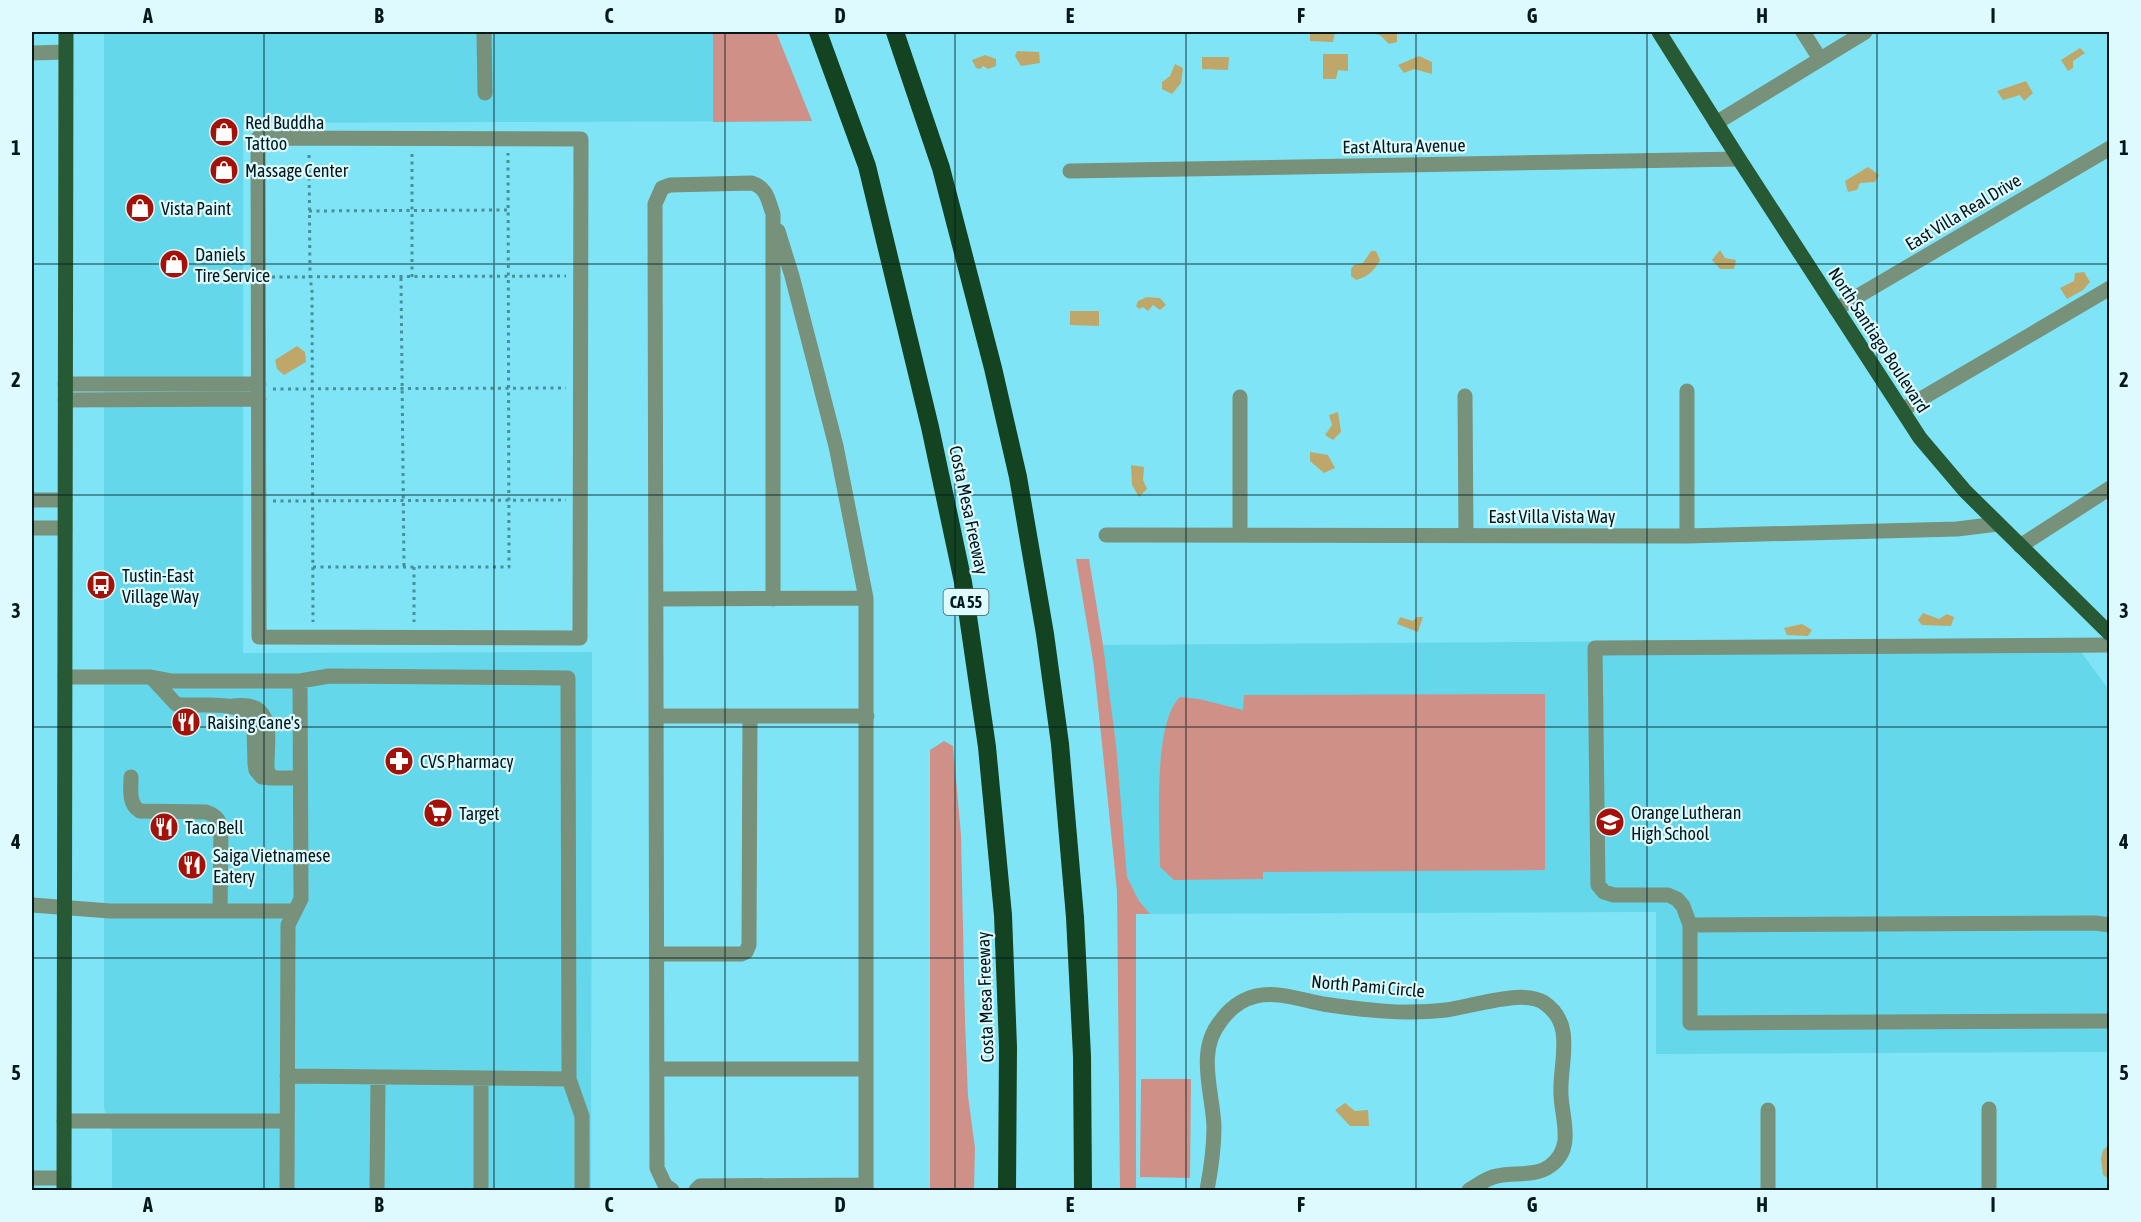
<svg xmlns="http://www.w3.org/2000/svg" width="2141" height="1222" viewBox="0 0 2141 1222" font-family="'Asap Condensed',sans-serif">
	<rect width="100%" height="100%" fill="#7fe5f6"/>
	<path fill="#64d7ea" d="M104 32H776L812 121 243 123V653L592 652 591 1190H112V1131L104 1108Z
		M2071 638 2109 690V1052L1656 1054V912L1119 914 1104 754 1091 645Z"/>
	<path fill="#cf9187" d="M713 32H776L812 121 713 122Z
		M1076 559H1089L1103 645 1116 744 1127 877 1139 901 1150 914H1136V1190H1120L1117 890 1094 666Z
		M1545 694V870L1263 872V879L1174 880 1160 867C1160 828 1152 724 1180 697L1199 699 1243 710 1244 695Z
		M944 741 953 746 961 835 965 1021 968 1096 975 1148 974 1190H930V750Z
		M1141 1079H1191L1190 1178 1140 1177Z"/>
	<path fill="#bea769" d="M1310 32H1335L1333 42 1310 41Z
		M1367 32H1397V42L1389 44 1380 35Z
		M2080 48 2085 53 2073 61V68L2068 71 2061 60Z
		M1017 51 1039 52 1040 63 1021 66 1015 56Z
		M1323 54H1348V71L1338 70 1336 79H1323Z
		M985 55 996 59V66L988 69 983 66 980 69 976 68 972 60Z
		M1419 56 1432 62V74L1414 69 1404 73 1398 65Z
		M1202 57H1229L1228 70 1202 69Z
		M1175 64 1183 68 1181 83 1172 94 1162 89V82L1170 76Z
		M2026 81 2033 93 2024 101 2020 95 2003 100 1997 91Z
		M1868 167 1879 175 1875 182 1860 183 1857 190 1848 192 1845 181Z
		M1720 250 1725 258 1736 260 1734 269H1720L1712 260Z
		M1371 251H1376L1380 260C1373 272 1369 276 1356 280L1351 276V269L1354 265 1363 263Z
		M2084 272 2090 282 2083 290 2067 299 2060 288 2074 281 2075 273Z
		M1147 297 1160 298 1166 305 1160 310 1153 305 1148 311 1143 307 1139 309 1136 306 1138 301Z
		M1070 311H1099V326L1070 325Z
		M297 346 305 352 306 362 284 375 277 369 275 360Z
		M1338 412 1341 432 1333 440 1325 435 1332 425 1329 415Z
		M1310 452 1328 455 1335 468 1324 473 1310 461Z
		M1131 465 1144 467 1143 480 1147 489 1139 497 1132 485Z
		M1923 613 1939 619 1947 614 1954 617 1951 626 1922 625 1918 620Z
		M1400 617 1413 621 1417 617H1423L1418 632 1397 624Z
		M1802 624 1812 630 1808 636 1787 635 1784 628Z
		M1345 1103 1355 1111 1368 1110 1369 1126H1350L1335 1110Z
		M2108 1146 2110 1148 2109 1179 2103 1175 2101 1159 2103 1150Z"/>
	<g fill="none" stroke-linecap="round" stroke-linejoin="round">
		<path stroke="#4a8e99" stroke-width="3" stroke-dasharray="3 4.5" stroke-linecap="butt" d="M309 155 310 277 312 291 313 622
			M309 211 508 210
			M272 277 566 276
			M412 277V153
			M401 278 404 567
			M273 389 566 388
			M273 501 566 500
			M313 567H509L508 153
			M414 567V622"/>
		<path stroke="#77917b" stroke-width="15" d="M484 32 485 93
			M1803 32 1820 59
			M32 53 65 52
			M1716 123 1865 32
			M258 138 581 139 580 638 259 637Z
			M1070 171 1739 159
			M778 231 792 276 836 446 866 598V1190
			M1836 309 2110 148
			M65 384H259
			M1687 391V536
			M1465 396 1466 535
			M1240 397V534
			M65 400 259 399
			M1902 410 2110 288
			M32 500H65
			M32 528H65
			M1106 535 1687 536 1957 529 1998 524
			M2020 546 2110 488
			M657 599 866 598
			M2110 645 1595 648 1598 885 1604 892 1614 895H1668L1677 899 1683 906 1690 925V1023L2110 1021
			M65 677H151L172 681H300L329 676 568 678 569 1079 582 1116V1190
			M151 677 176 704C201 709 246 694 254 728L255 764 256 770 262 777 272 778
			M233 706C278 700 266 740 267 770L272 778H300
			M656 716H867
			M131 777C131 789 128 804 140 811L206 812C215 815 219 819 221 828L220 911
			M32 905 110 911H295
			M1690 925 2095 923 2110 925
			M657 954H741L746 952 749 945 750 716
			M657 1069H866
			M287 1076 569 1079
			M64 1121H287
			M32 1178H64
			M287 1190 288 925 301 899 300 681
			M377 1190 378 1077
			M481 1190V1078
			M672 1190 665 1185 657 1168 655 204 662 188 670 185 752 183C767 188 768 200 773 214V599
			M696 1190 700 1186 866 1185
			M1207 1190C1211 1169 1214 1149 1214 1127 1213 1093 1196 1052 1220 1022 1229 1009 1240 1000 1256 996 1278 991 1302 1000 1323 1004 1363 1010 1405 1015 1446 1010 1470 1007 1522 989 1543 1002 1577 1024 1559 1062 1561 1095 1562 1120 1575 1148 1550 1166 1535 1177 1514 1172 1497 1176 1486 1178 1478 1185 1469 1190
			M1768 1190V1110
			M1989 1190V1109"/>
		<path stroke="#275a34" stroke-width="15" d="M1659 32 1739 159 1920 438 1965 491 2110 634
			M64 1190 66 32"/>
		<path stroke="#134321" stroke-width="18" d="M818 32 867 166 930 427 963 582 987 747 1003 915 1008 1047 1007 1190
			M895 32 941 168 993 368 1018 477 1045 634 1060 744 1075 917 1082 1056 1083 1190"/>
	</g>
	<path fill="none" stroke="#02181b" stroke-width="1.5" stroke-opacity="0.55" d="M264 32V1190M494 32V1190M725 32V1190M955 32V1190M1186 32V1190M1416 32V1190M1647 32V1190M1877 32V1190M32 264H2110M32 495H2110M32 727H2110M32 958H2110"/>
	<defs>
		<g id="shop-disc" transform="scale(1.5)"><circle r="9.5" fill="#a51107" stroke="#defaff"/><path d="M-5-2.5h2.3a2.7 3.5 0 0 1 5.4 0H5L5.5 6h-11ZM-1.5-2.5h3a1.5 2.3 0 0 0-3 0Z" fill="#fff"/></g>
		<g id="bus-disc" transform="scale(1.5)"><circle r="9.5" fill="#a51107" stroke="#defaff"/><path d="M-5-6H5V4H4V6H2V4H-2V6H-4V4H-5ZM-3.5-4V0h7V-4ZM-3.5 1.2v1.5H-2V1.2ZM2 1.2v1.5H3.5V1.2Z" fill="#fff"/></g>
		<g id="restaurant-disc" transform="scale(1.5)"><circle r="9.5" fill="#a51107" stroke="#defaff"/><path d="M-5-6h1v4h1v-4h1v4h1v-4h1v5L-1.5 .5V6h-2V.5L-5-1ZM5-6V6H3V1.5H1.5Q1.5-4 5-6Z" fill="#fff"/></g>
		<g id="pharmacy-disc" transform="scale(1.5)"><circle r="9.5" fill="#a51107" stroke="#defaff"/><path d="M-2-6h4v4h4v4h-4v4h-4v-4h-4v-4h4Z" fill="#fff"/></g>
		<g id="supermarket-disc" transform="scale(1.5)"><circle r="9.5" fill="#a51107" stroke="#defaff"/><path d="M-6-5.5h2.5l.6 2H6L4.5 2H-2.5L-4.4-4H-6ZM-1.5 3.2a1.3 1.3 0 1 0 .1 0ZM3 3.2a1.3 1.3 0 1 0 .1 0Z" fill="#fff"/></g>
		<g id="school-disc" transform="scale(1.5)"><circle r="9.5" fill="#a51107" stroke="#defaff"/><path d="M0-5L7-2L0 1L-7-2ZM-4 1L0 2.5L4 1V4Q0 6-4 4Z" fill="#fff"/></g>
	</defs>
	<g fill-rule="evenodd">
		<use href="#shop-disc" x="224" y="132"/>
		<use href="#shop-disc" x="224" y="170"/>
		<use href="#shop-disc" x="140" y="208"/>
		<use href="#shop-disc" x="174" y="264"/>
		<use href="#bus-disc" x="101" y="585"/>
		<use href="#restaurant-disc" x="186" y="722"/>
		<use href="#pharmacy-disc" x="399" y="761"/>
		<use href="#supermarket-disc" x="438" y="813"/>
		<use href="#school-disc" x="1610" y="822"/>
		<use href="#restaurant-disc" x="164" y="827"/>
		<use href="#restaurant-disc" x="192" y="865"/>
	</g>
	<g text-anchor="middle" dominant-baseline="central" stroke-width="4.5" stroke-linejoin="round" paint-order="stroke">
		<rect fill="#defaff" stroke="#445c5f" stroke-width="1.5" x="943.5" y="589" width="45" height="26" rx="4.5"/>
		<g font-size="16" font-weight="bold" fill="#02181b">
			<text x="966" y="602">CA 55</text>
		</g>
		<g font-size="18" fill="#02181b" stroke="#defaff" text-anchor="start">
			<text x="245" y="122">Red Buddha<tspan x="245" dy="21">Tattoo</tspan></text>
			<text x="245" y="170">Massage Center</text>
			<text x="161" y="208">Vista Paint</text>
			<text x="195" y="254">Daniels<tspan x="195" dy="21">Tire Service</tspan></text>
			<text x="122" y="575">Tustin-East<tspan x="122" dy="21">Village Way</tspan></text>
			<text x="207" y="722">Raising Cane's</text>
			<text x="420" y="761">CVS Pharmacy</text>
			<text x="1631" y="812">Orange Lutheran<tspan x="1631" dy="21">High School</tspan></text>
			<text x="459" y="813">Target</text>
			<text x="185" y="827">Taco Bell</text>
			<text x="213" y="855">Saiga Vietnamese<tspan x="213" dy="21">Eatery</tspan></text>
		</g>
		<g font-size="18" fill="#02181b" stroke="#defaff">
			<text transform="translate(1404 146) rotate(-1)">East Altura Avenue</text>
			<text transform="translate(1963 212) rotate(-31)">East Villa Real Drive</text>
			<text transform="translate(1879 340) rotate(57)">North Santiago Boulevard</text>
			<text transform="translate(969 510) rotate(78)">Costa Mesa Freeway</text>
			<text x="1552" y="516">East Villa Vista Way</text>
			<text transform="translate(1368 986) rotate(5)">North Pami Circle</text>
			<text transform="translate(985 997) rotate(-92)">Costa Mesa Freeway</text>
		</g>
	</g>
	<rect width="2141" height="1222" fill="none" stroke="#defaff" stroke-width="66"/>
	<rect x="33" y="33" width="2075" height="1156" fill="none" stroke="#02181b" stroke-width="2"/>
	<g font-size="20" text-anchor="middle" font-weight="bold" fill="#02181b">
		<text x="148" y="23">A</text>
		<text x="379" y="23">B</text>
		<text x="609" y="23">C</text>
		<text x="840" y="23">D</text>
		<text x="1070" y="23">E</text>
		<text x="1301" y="23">F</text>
		<text x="1532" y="23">G</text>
		<text x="1762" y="23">H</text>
		<text x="1993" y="23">I</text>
		<text x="16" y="155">1</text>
		<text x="2124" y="155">1</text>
		<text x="16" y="387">2</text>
		<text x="2124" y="387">2</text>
		<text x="16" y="618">3</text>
		<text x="2124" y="618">3</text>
		<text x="16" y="849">4</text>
		<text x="2124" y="849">4</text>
		<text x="16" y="1080">5</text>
		<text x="2124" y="1080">5</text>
		<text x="148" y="1212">A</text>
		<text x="379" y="1212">B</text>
		<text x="609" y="1212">C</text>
		<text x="840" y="1212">D</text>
		<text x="1070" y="1212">E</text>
		<text x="1301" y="1212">F</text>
		<text x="1532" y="1212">G</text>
		<text x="1762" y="1212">H</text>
		<text x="1993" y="1212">I</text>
	</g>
</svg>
